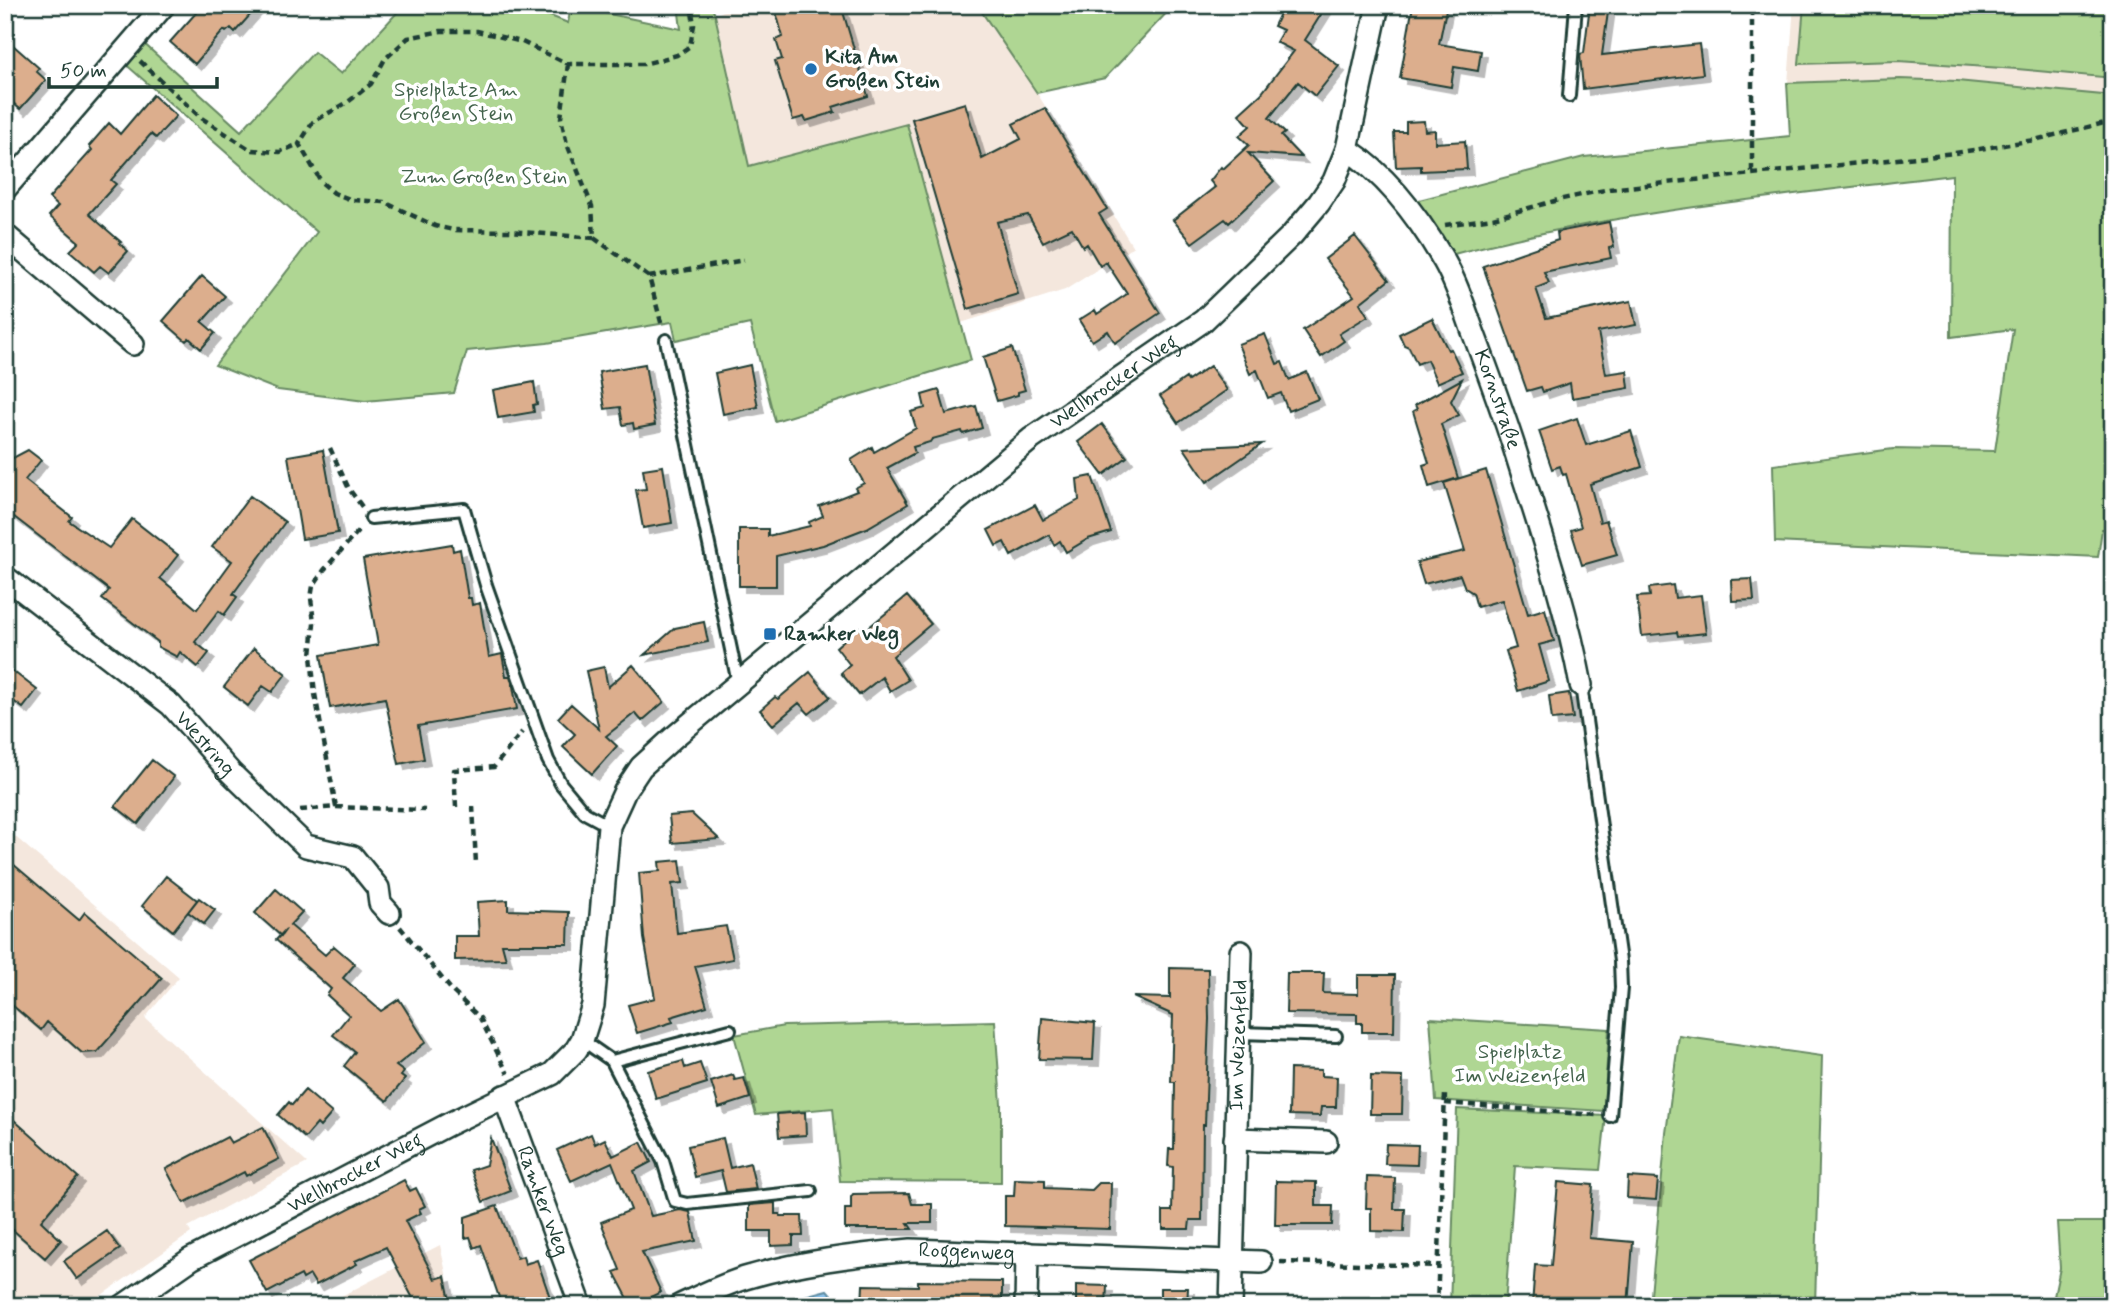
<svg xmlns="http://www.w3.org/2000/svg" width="2118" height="1311" viewBox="0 0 2118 1311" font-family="Mynerve,sans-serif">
	<defs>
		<filter id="shadow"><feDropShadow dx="6" dy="6" stdDeviation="0" flood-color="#0004"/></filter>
	</defs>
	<rect width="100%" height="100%" fill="#fff"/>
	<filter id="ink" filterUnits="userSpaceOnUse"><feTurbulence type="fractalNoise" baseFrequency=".0143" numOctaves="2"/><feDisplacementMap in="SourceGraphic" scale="14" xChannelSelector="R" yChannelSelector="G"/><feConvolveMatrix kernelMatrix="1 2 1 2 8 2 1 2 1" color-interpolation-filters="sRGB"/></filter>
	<g filter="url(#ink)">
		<path fill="#f4e7dd" d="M735 5H977L1037 93 1133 247 1065 290 961 323 907 124 749 166 715 15Z
			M1794 5H2113V96L1957 81 1900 79 1788 83Z
			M5 828 179 977 145 1018 307 1163 188 1227 191 1233 86 1306H5Z
			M440 1245 453 1306H322Z"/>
		<path fill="#afd693" stroke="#678a64" stroke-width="2" d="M404 5H523L568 23 571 6 681 29 678 5H711L715 15 749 166 907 124 971 360 775 421 750 324 676 340 672 322 547 343 467 351 454 393 365 401 278 390 215 365 317 232 123 62 141 41 241 131 314 52 341 74Z
			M977 5H1174L1105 78 1037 93Z
			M1804 5H1943L2049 12 2050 5H2113V78L2017 69 1898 61 1799 64Z
			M1900 79 1957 81 2113 96V529H2102L2098 557 1775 542 1773 465 1893 449 1995 451 2013 329 1951 337 1952 175C1784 196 1614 211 1450 255L1411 202 1584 157 1790 136 1787 83Z
			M1430 1018 1609 1029 1604 1111 1436 1100Z
			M995 1021 1001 1104V1182L840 1181 833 1108 756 1115 734 1035 784 1026Z
			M1679 1036 1822 1056 1815 1306H1650L1666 1133Z
			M1457 1109 1606 1116 1600 1170 1515 1166 1505 1306H1450Z
			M2057 1222H2113V1306H2052L2060 1268Z"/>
		<path fill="#8dc3eb" stroke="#618da2" stroke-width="2" d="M827 1290 837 1301 838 1306H768Z"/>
		<path fill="#dcae8d" stroke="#1f3d34" stroke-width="2" filter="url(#shadow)" d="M203 5H259L235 32 231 28 226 32 224 30 195 64 170 42Z
			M774 5H841L868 96 833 107 835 112 806 121 804 117 793 120 775 61 782 59 776 40 783 37Z
			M1284 5H1327L1305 40 1339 66 1315 96 1298 82 1269 118 1285 133 1281 136 1301 157 1248 153 1274 181 1229 223 1225 219 1192 243 1173 220 1215 187 1210 181 1221 167 1223 169 1249 145 1239 136 1250 126 1239 114 1261 94 1294 51 1276 42 1283 30 1274 26Z
			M1413 5H1447L1439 44 1481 51 1478 71 1454 67 1451 87 1400 78Z
			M1590 5H1609L1602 55 1699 44 1703 74 1583 89 1580 54 1584 53Z
			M5 38 39 68 36 71 46 80 20 109 5 96Z
			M153 95 176 116 156 138 151 134 111 180 116 184 89 214 121 242 119 243 128 251 109 273 100 266 94 272 70 251 79 242 49 216 58 206 49 198 92 150 89 146 109 123 120 134Z
			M965 103 982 159 1021 139 1013 124 1045 108 1107 209 1099 214 1160 313 1115 343 1108 331 1092 341 1079 320 1095 310 1097 314 1127 294 1106 262 1100 266 1087 244 1083 247 1072 228 1043 242 1028 215 997 222 1018 294 968 309 912 119Z
			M1424 121 1425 131 1435 130V143L1465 141 1467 169 1421 171V166L1396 167 1394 132H1406V122Z
			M1609 222 1614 247 1609 248 1611 258 1544 272 1549 283 1536 288 1546 318 1631 301 1636 325 1598 332 1606 374 1627 371 1629 388 1572 398 1570 383 1543 392 1541 387 1527 391 1483 266 1558 240 1557 232Z
			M1355 236 1389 280 1360 303 1368 316 1339 334 1344 341 1321 357 1303 330 1354 296 1325 259Z
			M202 276 225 296 202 322 215 333 201 349 189 338 186 341 163 321Z
			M1432 318 1448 350 1451 349 1462 372 1437 383 1427 360 1417 364 1409 347 1404 345 1399 334Z
			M1265 334 1277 364 1282 362 1289 380 1307 372 1318 399 1288 411 1281 393 1268 398 1257 370 1250 374 1238 344Z
			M1012 348 1025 390 1018 392V395L997 401 983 357Z
			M645 364 655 425 634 429 633 423 623 425 620 407 605 409 599 372Z
			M750 365 758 407 723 414 715 373Z
			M1210 366 1227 390 1178 423 1160 396 1186 378 1188 381Z
			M1462 379 1451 401 1459 415 1441 424 1458 478 1429 487 1423 465 1429 463 1413 411 1417 409 1415 405Z
			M534 382 537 404 533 405 534 412 498 418 493 390Z
			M939 390 946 414 976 406 982 428 963 434 962 431 932 439 930 442 913 447 915 453 887 468 908 504 867 528 823 545 776 556V586H739V529H768V536L810 526 809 522 823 516 819 506 857 491 855 488 864 483 851 460 872 447 874 452 916 428 911 412 925 408 922 395Z
			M1577 418 1586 445 1631 431 1642 467 1590 484 1600 522 1606 520 1617 555 1582 565 1571 530 1581 527 1566 474 1563 475 1560 466 1552 469 1539 431Z
			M1102 424 1127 457 1103 475 1078 442Z
			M1262 444 1207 482 1184 448Z
			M28 450 41 460 25 480 72 517 69 521 109 548 132 519 178 555 160 578 197 609 232 561 212 547 250 496 285 522 233 594 237 597 224 615 219 611 195 642 209 653 198 667 180 652 177 657 158 647V642L102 599 109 590 5 510V462Z
			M323 450 338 533 302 539 288 456Z
			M663 466 672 523 643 528 636 490 646 489 643 469Z
			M1486 470 1528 614 1545 609 1554 641 1539 645 1549 681 1518 691 1506 651 1516 648 1502 600 1477 607 1473 593 1465 588 1460 575 1424 584 1417 562 1465 551 1444 483Z
			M1092 476 1111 532 1088 539 1066 552 1060 541 1054 545 1049 535 1011 556 1004 542 996 546 988 530 1035 505 1043 520 1079 500 1077 479Z
			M452 544 453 551 460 549 468 598H471L472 605 480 603 489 657 502 654 506 676H510L513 686 517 709 418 726 424 759 399 764 385 698 330 708 321 655 378 645 363 559Z
			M1752 579 1754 600 1732 601 1731 580Z
			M1673 585 1675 598 1701 595 1706 633 1678 636 1677 632 1642 636 1637 597 1650 596 1649 588Z
			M907 596 931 624 893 656 908 680 890 691 882 677 859 695 841 673 850 665 836 647 859 627 863 632Z
			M704 622 708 642 644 655 675 628Z
			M254 648 286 674 272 692 263 686 248 706 224 687Z
			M5 665 37 690 23 708 5 695Z
			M633 665 664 702 642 721 635 713 606 736 617 746 592 774 563 747 575 734 558 718 571 704 599 729 586 671 604 667 608 687Z
			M810 672 830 697 809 714 799 703 773 725 760 710 775 697 778 699Z
			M1569 693 1573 718 1552 720 1549 696Z
			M152 760 174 777 138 824 115 806Z
			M692 814 719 839 672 843 669 816Z
			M680 860 683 883 672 884 677 933 726 926 733 959 695 966 707 1006 671 1017 673 1022 637 1033 628 1005 655 998 644 938 639 873 660 871 659 862Z
			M13 864 79 920 85 912 162 978 97 1052 82 1053 47 1022 41 1030 5 999V873Z
			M166 876 197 900 173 931 142 906Z
			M276 889 302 912 290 925 325 955 334 946 355 964 343 978 381 1011 399 999 426 1042 396 1066 404 1072 401 1076 405 1079 387 1101 344 1066 355 1052 333 1035 349 1015 327 995 331 989 276 940 286 929 281 936 255 913Z
			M199 898 215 910 204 924 188 912Z
			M508 900V910L569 912 568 944H502L506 959 455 960V936H479L477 902Z
			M1170 968 1208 969 1209 1019 1205 1125H1203L1202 1220H1190L1189 1229H1163V1211H1172L1173 1167 1168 1166 1169 1149H1174L1175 1082H1171L1173 1015 1133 997 1170 998Z
			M1287 973H1324L1323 993 1358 994V975H1395L1394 1032H1362V1023H1357V1014L1286 1013Z
			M1042 1018 1095 1023 1093 1060 1039 1059Z
			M683 1061 685 1068 700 1063 707 1083 656 1099 648 1071Z
			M1290 1069 1321 1070V1076L1337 1077 1336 1107H1321L1320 1116 1289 1115Z
			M733 1075 735 1080 744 1078 750 1098 719 1108 711 1082Z
			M1371 1076 1403 1077 1402 1114H1370Z
			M305 1090 332 1113 320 1127 317 1124 305 1138 278 1115 289 1102 292 1105Z
			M5 1112 78 1177 41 1221 61 1240 45 1258 5 1223Z
			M805 1112 806 1135 779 1137 777 1114Z
			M263 1127 279 1159 246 1176 244 1172 184 1203 166 1169 227 1137 231 1143Z
			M591 1134 595 1144 605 1139 613 1156 641 1142 651 1162 634 1171 651 1216 680 1210 690 1212 696 1241 642 1252 661 1292 632 1306 614 1272 620 1270 601 1222 631 1210 612 1162 571 1181 557 1150Z
			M491 1138 511 1191 483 1202 471 1170 486 1165Z
			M723 1138 730 1168 750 1163 756 1189 726 1192 721 1171 695 1177 688 1146Z
			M1386 1144 1418 1145 1417 1165 1385 1164Z
			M1367 1177 1395 1178 1394 1209H1405L1404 1232 1371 1231V1208H1366Z
			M1628 1177 1658 1179 1656 1200 1627 1198Z
			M1015 1179 1045 1180V1188L1092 1190 1099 1183H1111L1110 1229 1005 1226V1196H1014Z
			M404 1180 410 1191 416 1188 425 1206 419 1209 421 1213 405 1221 435 1279 445 1276 451 1306H417L386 1247 355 1261 357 1264 316 1285 310 1275 303 1279 301 1275 267 1293 249 1260Z
			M1276 1181 1316 1182V1206H1333L1332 1225H1275Z
			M1558 1182 1593 1185 1589 1238 1633 1242 1628 1306H1532L1535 1265 1551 1266Z
			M909 1193 912 1204H932V1223H908L912 1229H845V1209H851V1197L853 1194Z
			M775 1203V1214H780V1216H802L803 1236H793V1245L771 1246V1231H749V1205Z
			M497 1206 517 1258 523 1256 525 1264 537 1260 553 1306H502L481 1245 474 1248 470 1237 465 1238V1217Z
			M107 1231 120 1249 77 1279 64 1261Z
			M918 1281 1002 1282V1306H862L863 1285 918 1286Z
			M1076 1285 1107 1286 1106 1306H1076Z
			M1160 1288H1188L1187 1306H1160Z"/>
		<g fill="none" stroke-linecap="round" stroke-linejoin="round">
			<g stroke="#1f3d34" stroke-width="16">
				<path id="service" d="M1569 96 1576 5
					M666 340 738 683
					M371 518 464 509 486 585 548 760 561 784 585 813 609 826
					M1581 685 1620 961 1621 988 1610 1116
					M1239 1033 1336 1036
					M582 1040 612 1061 663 1161 675 1201 687 1204 811 1191
					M612 1061 730 1030"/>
			</g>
			<g stroke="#1f3d34" stroke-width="26">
				<g id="minor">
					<path id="s1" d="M1347 149C1388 176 1419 218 1444 261 1456 282 1464 306 1472 329 1487 369 1502 409 1515 450 1539 527 1566 605 1581 685"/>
					<path d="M5 189 164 5"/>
					<path d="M5 235 133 344"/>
					<path id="s2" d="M5 577 171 705 231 773 306 846 353 857 378 888 380 903 389 913"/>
					<path id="s3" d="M504 1096 581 1306"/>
					<path d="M1235 1139 1326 1142"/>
					<path id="s4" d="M123 1306 191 1259 449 1124 552 1074 576 1050 582 1040 593 1005 609 826 625 791 641 767 673 738 1031 439 1203 321 1292 235 1319 203 1334 181 1347 149 1378 5"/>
					<path id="s5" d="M679 1306C700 1296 722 1285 745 1278 799 1262 855 1255 911 1250L1261 1262"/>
					<path d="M1026 1306 1027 1253"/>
					<path id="s6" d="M1231 1306 1241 952"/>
				</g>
			</g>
			<path stroke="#1f3d34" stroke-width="4.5" stroke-dasharray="7 5" stroke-linecap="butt" d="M140 61 200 117 251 150 280 152 299 144
				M568 64 561 118 567 144 592 206 594 238 510 231 453 230 435 226 384 202 352 200 334 193 322 183 299 144 313 122 348 102 371 84 385 59 408 38 441 31H477L522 42 568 64H644L677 55 690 46 694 25 691 5
				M1752 172V5
				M1445 225 1493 218 1558 200 1609 189 1955 153 2034 140 2113 121
				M594 238 649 277 662 326
				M649 277 744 260
				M330 448 349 489 363 508
				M473 806 476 864
				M336 807 315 694 311 656 314 623 311 598 313 586 324 570 361 528
				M456 807 454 770 494 767 522 732
				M300 810 336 807 425 810
				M400 927 454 993 480 1018 508 1074
				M1445 1103 1597 1115
				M1280 1262 1440 1266
				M1437 1306 1445 1094"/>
			<use href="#service" stroke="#fff" stroke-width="10"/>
			<use href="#minor" stroke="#fff" stroke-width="21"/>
		</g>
	</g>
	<g fill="#1f6fb2" stroke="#fff" stroke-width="2.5">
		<circle cx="811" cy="69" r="7"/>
		<rect x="763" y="627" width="14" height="14" rx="3.5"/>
	</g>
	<g text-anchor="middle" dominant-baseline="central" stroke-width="7" stroke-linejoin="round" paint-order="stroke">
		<g font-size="21" font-weight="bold" fill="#1f3d34" stroke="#fff" text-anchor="start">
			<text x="825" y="57">Kita Am<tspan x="825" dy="24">Großen Stein</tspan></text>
			<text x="784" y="634">Ramker Weg</text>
		</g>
		<g font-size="21" fill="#43634c" stroke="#fff">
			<text x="456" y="90">Spielplatz Am<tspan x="456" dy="24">Großen Stein</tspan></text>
			<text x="484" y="177">Zum Großen Stein</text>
			<text x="1520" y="1052">Spielplatz<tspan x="1520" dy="24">Im Weizenfeld</tspan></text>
		</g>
		<g font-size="21" fill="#1f3d34" stroke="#fff">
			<text stroke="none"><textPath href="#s4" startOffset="1428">Wellbrocker Weg</textPath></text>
			<text stroke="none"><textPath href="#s1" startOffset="298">Kornstraße</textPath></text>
			<text stroke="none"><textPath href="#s2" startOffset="261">Westring</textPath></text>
			<text stroke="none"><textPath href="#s6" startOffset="261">Im Weizenfeld</textPath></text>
			<text stroke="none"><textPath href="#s4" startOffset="268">Wellbrocker Weg</textPath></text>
			<text stroke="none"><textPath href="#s3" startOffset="112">Ramker Weg</textPath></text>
			<text stroke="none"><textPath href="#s5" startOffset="296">Roggenweg</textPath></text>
		</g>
	</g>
	<rect width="2118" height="1311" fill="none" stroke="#fff" stroke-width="28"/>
	<rect x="14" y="14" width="2090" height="1283" fill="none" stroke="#1f3d34" stroke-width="2.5" filter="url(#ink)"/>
	<path d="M49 77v10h168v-10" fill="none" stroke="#1f3d34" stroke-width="3.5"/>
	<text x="60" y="77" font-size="21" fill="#1f3d34" stroke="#ffffff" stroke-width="5" paint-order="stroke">50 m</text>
</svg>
